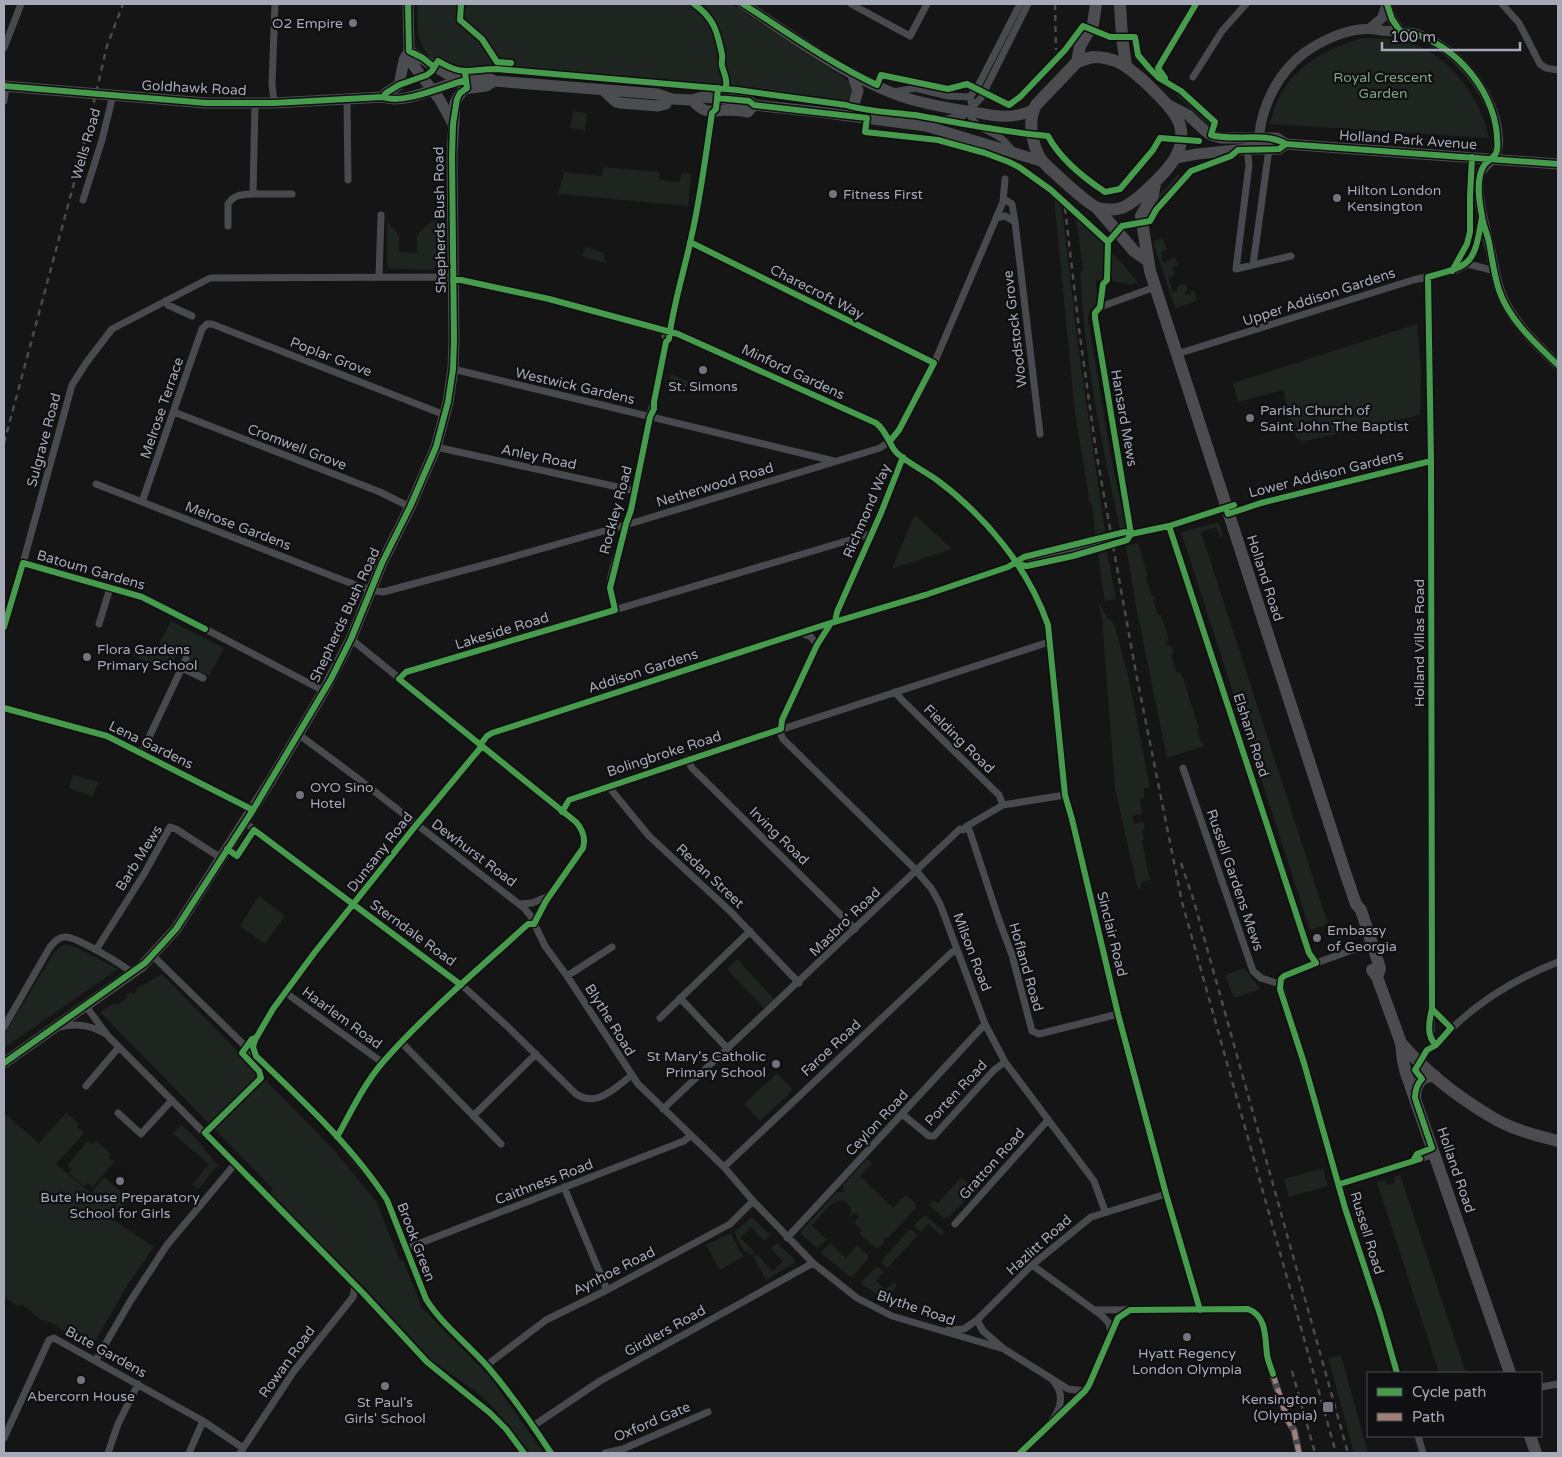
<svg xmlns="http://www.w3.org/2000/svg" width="1562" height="1457" viewBox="0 0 1562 1457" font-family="'Varela Round',sans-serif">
	<rect width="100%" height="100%" fill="#151515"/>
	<path fill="#1e241f" d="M417 4H732L850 82 854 88C852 95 852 100 843 101L495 71C484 72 473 75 463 74 457 73 451 70 445 67 415 51 418 34 417 4Z
		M1362 38C1381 38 1402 38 1419 46 1455 63 1481 100 1489 138L1270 124C1281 74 1315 52 1362 38Z
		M1178 92 1211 122 1209 126 1176 95Z
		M573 111 587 113 585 130 570 128Z
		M603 167 660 172 659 180 680 182 681 173 691 174 688 206 558 194 564 172 602 176Z
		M1178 174 1182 178 1158 205 1154 201Z
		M1054 198 1061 204 1064 226 1078 346 1105 532 1095 535 1092 505 1088 498 1089 497 1075 413Z
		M1075 217 1109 249 1138 282 1132 284 1101 280 1096 281 1097 303 1089 312 1088 319 1112 464 1127 527 1120 529C1102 445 1084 359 1080 272L1083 271 1078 230Z
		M437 220V266L432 270 390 269 387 265V222L399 235V252L417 253V235L430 222Z
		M1162 238 1167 250 1161 252 1163 263 1175 257 1178 265 1172 267 1175 275 1169 278 1172 292 1178 290 1177 286 1185 284 1188 290 1185 292 1186 295 1191 294 1190 292 1194 290 1197 301 1175 308 1153 242Z
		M586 247 604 253V258L608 264 582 256Z
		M1417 324 1421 370 1420 415 1301 442 1300 439 1297 440 1283 390 1238 402 1233 383Z
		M671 374 688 381 684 394 668 390Z
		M916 516 952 549 892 569 913 518Z
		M1219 522 1223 536 1220 537 1216 527 1201 532 1328 924 1310 930 1181 532Z
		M1138 543 1148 576 1146 578 1152 597 1155 596 1156 598 1153 600 1158 615H1161L1169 641 1166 642 1167 646 1171 645 1174 653 1171 655 1177 673 1181 672 1199 728 1197 729 1201 743H1203L1204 746 1167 758 1136 606 1126 546Z
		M1107 551 1116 599 1105 601 1098 554Z
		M1098 602 1108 619 1114 623 1129 680 1150 788H1144V798L1140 799 1142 814 1132 816 1134 824 1143 822 1145 830 1142 831 1144 840 1142 841 1150 880 1141 882V888L1138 889 1115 789 1102 619Z
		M171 621 224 648 209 676 193 668 195 663 177 654 167 673 133 655 135 645 140 647 141 645 155 652Z
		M73 775 98 782 93 797 69 788Z
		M259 896 285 916 265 944 240 926Z
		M65 944 73 946 118 969 4 1048V1035L55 951Z
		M737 959 774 999 764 1008 727 969Z
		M1244 968 1260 989 1234 998 1225 975Z
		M162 974 333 1149 376 1201 400 1261 403 1260 422 1308 490 1377 544 1453H530L494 1408 478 1393 432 1361 367 1290 270 1194 273 1189 100 1012 115 1003 117 1005 127 998 126 995 131 992 133 994 137 991 136 989Z
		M777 1073 793 1090 760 1121 744 1104Z
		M4 1113 39 1143 66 1113 79 1124 77 1127 84 1133 56 1164 91 1193 104 1177 130 1199 117 1215 115 1213 112 1219 154 1247 127 1286 91 1348 54 1324 44 1320 42 1321 23 1305 17 1306 4 1297Z
		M181 1125 191 1133 218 1165 198 1189 192 1185 209 1164 173 1134Z
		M88 1141 92 1144 96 1141 111 1154 109 1158 114 1162 93 1187 88 1183 85 1187 69 1173 72 1170 67 1165Z
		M867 1159 872 1163 860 1176 893 1208 906 1195 915 1203 916 1208 889 1237 885 1238 883 1244 877 1249 859 1234 862 1230 854 1223 859 1217 854 1213 851 1217 850 1216C851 1211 851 1208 848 1204 836 1191 819 1218 812 1226L827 1240 817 1248 801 1234 802 1230 837 1192H844L843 1185Z
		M1323 1168 1328 1186 1289 1197 1284 1179Z
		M1400 1175 1466 1373H1439L1377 1182 1384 1180 1386 1185 1395 1182 1394 1177Z
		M961 1177 975 1190 949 1217 944 1218 929 1205 934 1200 938 1203Z
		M925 1215 943 1230 942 1236 928 1224 921 1232 915 1227V1224Z
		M752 1217 770 1235 764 1241 751 1227 740 1238 755 1252 752 1255 743 1250 734 1232Z
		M909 1230H912L918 1235 887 1268 882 1263V1260Z
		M731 1233 740 1252 744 1256 720 1270 706 1245Z
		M777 1243 794 1259V1263L766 1280 754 1258 757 1254 772 1271 783 1261 770 1248Z
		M830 1243 846 1258 857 1245 868 1255V1259L853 1276H849L822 1254V1251Z
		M877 1266 884 1272 876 1281 885 1289 894 1282 897 1285 888 1297 876 1293 861 1284 862 1281Z
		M1341 1355 1368 1453H1354L1328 1358Z"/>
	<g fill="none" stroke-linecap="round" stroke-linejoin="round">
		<path stroke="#494a4e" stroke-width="7" d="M851 4 910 36 927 4
			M1502 4 1519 23 1540 64 1546 68 1558 70
			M4 48 21 4
			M1158 68 1196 4
			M1193 77 1222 31 1246 4
			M894 92 915 88 948 96 970 97
			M347 99 348 180
			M4 101 6 86
			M274 103 272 84 275 4
			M972 105 970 97 979 84 1020 4
			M969 112C974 129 989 129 1002 139 1006 142 1009 147 1013 151
			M926 126 941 120 963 116 981 98 1028 4
			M1247 149 1249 165 1236 269 1291 256
			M253 194H292
			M1004 199 1012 204 1015 222 1040 434
			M83 200 102 140 113 95
			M996 218 1005 216 1015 222
			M228 226V204C234 194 242 195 253 194L255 103
			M690 242 934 363
			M1468 264 1495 271
			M1253 265 1269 149
			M379 277 381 215
			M1428 277 1431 461V1040L1436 1045C1469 1007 1512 980 1558 962
			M453 280H461L549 299 678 334 876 423C888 432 890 448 898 454 910 464 924 471 937 480 985 516 1028 567 1048 625L1065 795 1072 819 1118 1014 1166 1194 1200 1310
			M165 301 168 305 192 316
			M1177 354 1413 280 1457 270 1468 264 1473 253 1477 244 1481 220
			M453 369 834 461
			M174 412 380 492 410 507
			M436 447 636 491
			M96 484 345 581 370 590 383 592 491 563 639 521 880 448 890 441 899 430 930 373 1003 202 1005 179
			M142 502 202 329 207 324H212L445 415
			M1228 514 1261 503 1431 461
			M1169 526 1309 953 1316 963
			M1131 534 1095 318V313L1100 307 1155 287
			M1128 535 1169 526 1226 508
			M23 563 150 600 324 691
			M615 610C613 603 610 595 610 588 610 570 619 552 624 536 631 508 638 479 644 450 646 441 650 407 654 402L666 342 665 336 669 331 672 323 683 269 698 209 712 113
			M835 622 837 612 881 513 903 457
			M831 623 817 645 782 720 781 735 783 739 912 866 931 888 940 904 985 1024 1005 1062 1094 1181 1105 1211
			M99 624 110 588
			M4 627 23 563 72 385 86 363 112 329 210 278 453 277
			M802 633 811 637 817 645
			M351 639 576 822C583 830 586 838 583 848L546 901 534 924
			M182 668 203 678
			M399 679 406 672 870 534
			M895 692 902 700 999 795 1003 805
			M4 708 107 736 253 810
			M298 734 356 777 524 908 530 915 545 946 567 976 638 1084 724 1167 753 1201 813 1263 857 1298 892 1316 1004 1349
			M480 745 487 736 520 724 824 625 928 594 1016 564 1108 540
			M142 752 186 659
			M687 759 692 768 855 929
			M1183 768 1253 971 1261 978 1280 984
			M608 786 649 836 731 912 799 983
			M562 812 569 800 608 786 1049 642
			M244 822 464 987 508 1027 576 1094C597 1108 614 1088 631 1076
			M967 826 970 832 999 920 1012 955 1032 1031 1039 1034 1118 1014
			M520 904 532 903 549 896
			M96 950 144 874 170 827 176 829 221 858
			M152 955 331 1130 379 1188 387 1200 426 1299C442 1325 468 1344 488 1367 511 1394 532 1424 551 1453
			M567 976 612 947
			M1280 984 1345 1208 1380 1314 1397 1373
			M1280 984 1284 976 1316 963 1364 946
			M286 993 383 1063
			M680 998 728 1049
			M85 1005 108 1036 363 1293 427 1362 490 1413 506 1429 524 1453
			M1432 1009 1451 1028
			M660 1018 750 931
			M4 1027 50 947C54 942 59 936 66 937 76 937 124 965 132 973
			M59 1027C77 1023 90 1025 106 1034
			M402 1043 501 1144
			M255 1056 253 1047 255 1040 273 1009 315 952 413 829 482 746
			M86 1086 119 1047
			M663 1109 960 829 963 830 967 826 1003 805 1065 795
			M118 1113 141 1134 172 1100
			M902 1114 929 1136H934L994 1070 1005 1062
			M473 1116 536 1054
			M337 1137C351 1112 364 1084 383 1062 427 1012 479 969 528 924H534
			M724 1167 951 953 957 949
			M1340 1184 1435 1154
			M564 1187 607 1290
			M955 1224 1048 1120
			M787 1238 985 1024
			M405 1249 684 1141 691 1135
			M1032 1265 1101 1315 1109 1323 1111 1333
			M1096 1310 1248 1309 1255 1312 1261 1319 1265 1335 1267 1358 1288 1421 1294 1430 1299 1453
			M977 1320 983 1331 1004 1349 1068 1389 1085 1391
			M948 1330 964 1329 977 1320 1032 1265 1091 1217 1166 1194
			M96 1360 131 1300 167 1245 235 1164
			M487 1365 546 1320 607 1290 730 1224 753 1201
			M1541 1387 1558 1384
			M1049 1425 1074 1403 1089 1385 1118 1318 1128 1311
			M533 1426 600 1381 813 1263
			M1418 1436 1423 1453
			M4 1438 49 1340 54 1338 203 1421 243 1448
			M108 1453 118 1424 138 1384
			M189 1453 203 1421
			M240 1453 294 1371 353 1297 355 1286
			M605 1453 623 1449 708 1412
			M1020 1453C1037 1437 1076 1408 1054 1382"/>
		<path stroke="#48484c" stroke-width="10" d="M1387 6 1392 19 1400 31
			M1369 29 1382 18 1387 4
			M1259 137C1262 105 1278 73 1304 53 1321 41 1345 29 1367 29 1374 29 1382 31 1389 31 1401 32 1411 31 1422 36 1456 50 1485 84 1495 119 1498 130 1501 150 1493 159 1487 165 1481 168 1479 177 1476 195 1484 222 1488 240 1493 257 1494 275 1500 291 1510 320 1536 344 1558 365"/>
		<path stroke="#4b4c50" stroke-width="11" d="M408 4 409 51 413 65 440 100 453 124
			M743 4C794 37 854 83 913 100 932 105 953 109 973 112 994 116 1012 120 1033 110
			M409 51 449 75 466 80
			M4 86 206 103H274L383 97C412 109 472 64 494 81L657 94 672 99 692 100 702 97 749 101 754 105 819 112 926 126 1041 161
			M603 90 616 102 621 103 658 106 666 104
			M383 97 386 93 399 85 404 60 409 51
			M692 100C706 115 709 111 728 110 734 110 741 111 748 112L754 105
			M1167 104 1188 115 1204 130 1211 135 1221 138H1277L1286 144 1558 164
			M850 116 858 91 852 73
			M1176 158 1197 154 1247 149H1279L1286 144
			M4 1063 142 966 176 929 271 780 324 691 351 639 382 563 410 507 436 447 448 402 453 369 454 340 452 156 455 103 458 97 464 89 486 86 494 81"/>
		<path stroke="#4c4c50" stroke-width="12" d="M1120 4 1122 37 1126 65
			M1092 57C1117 57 1127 66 1145 82 1157 94 1179 113 1181 130 1182 139 1180 149 1176 156 1170 169 1135 204 1121 208 1116 210 1104 210 1098 208 1088 205 1058 176 1048 167 1033 154 1026 123 1036 105L1077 62Z
			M1077 62 1080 46 1093 24 1096 4
			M1155 183 1153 195 1141 216 1150 271 1345 872 1356 904 1361 910 1380 968 1377 977
			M1097 208 1134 251 1147 260
			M1372 970 1377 977 1401 1043 1403 1061 1406 1073 1510 1373
			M1401 1043C1425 1071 1458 1097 1490 1116 1510 1129 1535 1135 1558 1141
			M1415 1098C1415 1085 1421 1075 1435 1076
			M1530 1436 1536 1453"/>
		<path stroke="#494b4e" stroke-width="2.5" stroke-dasharray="6 5" stroke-linecap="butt" d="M1055 4 1056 50
			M1065 208 1079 329 1096 451 1136 673 1182 902 1336 1453
			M4 443 81 157 107 46 123 4
			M1181 863 1193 898 1348 1453
			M1292 1371 1315 1453"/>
		<path stroke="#494a4e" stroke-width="7" d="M1108 540 1126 535"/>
		<path stroke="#9e8076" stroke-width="5" stroke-dasharray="10 5" stroke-linecap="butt" d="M1273 1374 1288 1421 1294 1430 1299 1453"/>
		<g stroke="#100f11" stroke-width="9">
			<path id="cycleway" d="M408 4 409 51 423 58 434 67
				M461 4 460 20 482 39 497 62 511 63
				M694 4C714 18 717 31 722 54 723 58 721 62 722 66 725 76 727 78 726 89
				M743 4C787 32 830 63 877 85L881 75 948 89 967 84 1009 105 1020 97 1065 50 1083 26 1110 37H1135L1138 55 1149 68 1159 78 1181 91 1215 122 1211 135C1236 142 1264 131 1286 144L1558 164
				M1387 4 1392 19 1400 31C1449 37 1493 86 1497 135 1497 140 1498 146 1497 150 1496 157 1490 159 1485 164 1475 177 1479 201 1482 216 1483 225 1487 233 1489 242 1492 258 1494 275 1499 290 1509 320 1536 344 1558 365
				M1165 78 1158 68 1196 4
				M4 86 206 103H274L383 97C403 105 444 86 466 80
				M383 97 386 93 399 85 427 75 432 71 438 61C465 77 468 69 497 69L737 90 846 105C868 112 891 112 915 115 960 123 1002 132 1048 136 1060 159 1084 178 1105 192L1120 189 1153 150 1160 138 1199 141
				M717 98 749 101 754 105 867 118 865 132 938 140 985 153 1009 162 1019 167 1051 190 1108 242
				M690 242 934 363 899 430 890 441
				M1452 271 1467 244 1470 232V196L1472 157
				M453 280H461L549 299 678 334 876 423C888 432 890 448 898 454 910 464 924 471 937 480 985 516 1028 567 1048 625L1065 795 1072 819 1118 1014 1166 1194 1200 1310
				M1226 508 1228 514 1261 503 1431 461
				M1169 526 1309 953 1316 963 1284 976 1281 979 1280 989 1304 1063 1345 1208 1380 1314 1397 1373
				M1131 534 1095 318V313L1100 307 1103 284 1107 280 1108 242 1122 226 1150 221 1156 210 1191 171 1231 156 1238 150 1279 149 1286 144
				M1131 534 1169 526 1234 505
				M1016 564 1027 566 1073 556 1127 540 1131 534
				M835 622 837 612 881 513 903 457
				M4 627 23 563 142 597 205 629
				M4 708 107 736 253 810
				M480 745 487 736 492 733 824 625 928 594 1008 567 1024 557 1125 532 1131 534
				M482 746 413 829 315 952 273 1009 255 1040 253 1047 256 1056C301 1099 353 1147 387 1200L426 1299C442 1325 468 1344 488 1367 511 1394 532 1424 551 1453
				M562 812 569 800 781 729 782 720 817 645 831 623
				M227 849 237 856 254 830 461 985
				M255 1038 252 1039 242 1053 259 1071 261 1078 205 1133 363 1293 427 1362 490 1413 506 1429 524 1453
				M1436 1045C1426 1036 1429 1021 1432 1009L1431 461 1428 277C1473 265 1474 264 1482 217
				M4 1063 145 963 176 929 253 810 331 679 351 639 382 563 410 507 436 447 448 402 453 369 454 340 452 156 453 124 457 99 460 93 467 88 465 72
				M337 1137C351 1112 364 1084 383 1062 427 1012 479 969 528 924H534L546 901 583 848C586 838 583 830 576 822L399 679 406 672 615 610 610 588 626 524 631 510 650 417 654 409V402L666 342 669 339C673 304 685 269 692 234 701 194 706 153 712 113L716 109 718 88
				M1413 1161 1417 1154 1432 1148 1415 1098C1415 1090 1417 1084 1422 1079L1415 1070 1427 1050 1436 1045 1451 1028 1432 1009
				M1340 1184 1420 1159
				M1020 1453 1085 1391 1089 1385 1118 1318 1130 1310 1248 1309C1267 1316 1265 1338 1267 1355 1268 1361 1271 1368 1273 1374"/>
		</g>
		<use href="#cycleway" stroke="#469c4c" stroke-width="6"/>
	</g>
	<g fill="#73757e" stroke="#100f11" stroke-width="2">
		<circle cx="353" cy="23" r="5"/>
		<circle cx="833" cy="194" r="5"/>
		<circle cx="1337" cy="198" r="5"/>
		<circle cx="703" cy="370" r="5"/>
		<circle cx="1250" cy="418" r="5"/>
		<circle cx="87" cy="657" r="5"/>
		<circle cx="300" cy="795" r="5"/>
		<circle cx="1317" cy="938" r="5"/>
		<circle cx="776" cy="1064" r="5"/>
		<circle cx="120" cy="1181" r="5"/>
		<circle cx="1187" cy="1337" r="5"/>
		<circle cx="81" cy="1380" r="5"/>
		<circle cx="385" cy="1386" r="5"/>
		<rect x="1322" y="1401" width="12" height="12" rx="2.5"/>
	</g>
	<g text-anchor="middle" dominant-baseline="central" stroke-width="4.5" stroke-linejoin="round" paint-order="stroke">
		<g font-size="14" fill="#a6a9b7" stroke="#100f11" text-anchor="start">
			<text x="343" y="23" text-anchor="end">O2 Empire</text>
			<text x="1347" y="190">Hilton London<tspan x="1347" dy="16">Kensington</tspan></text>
			<text x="843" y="194">Fitness First</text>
			<text x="703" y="386" text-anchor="middle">St. Simons</text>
			<text x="1260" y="410">Parish Church of<tspan x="1260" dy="16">Saint John The Baptist</tspan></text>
			<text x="97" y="649">Flora Gardens<tspan x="97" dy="16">Primary School</tspan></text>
			<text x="310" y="787">OYO Sino<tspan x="310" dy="16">Hotel</tspan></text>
			<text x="1327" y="930">Embassy<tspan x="1327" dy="16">of Georgia</tspan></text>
			<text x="766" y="1056" text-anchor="end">St Mary's Catholic<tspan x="766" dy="16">Primary School</tspan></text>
			<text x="120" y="1197" text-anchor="middle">Bute House Preparatory<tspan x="120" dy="16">School for Girls</tspan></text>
			<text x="1187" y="1353" text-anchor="middle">Hyatt Regency<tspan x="1187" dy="16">London Olympia</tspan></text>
			<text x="81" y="1396" text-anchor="middle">Abercorn House</text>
			<text x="1317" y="1399" text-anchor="end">Kensington<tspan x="1317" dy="16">(Olympia)</tspan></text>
			<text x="385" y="1402" text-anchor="middle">St Paul's<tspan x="385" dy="16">Girls' School</tspan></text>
		</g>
		<g font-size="14" fill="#7da284" stroke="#100f11">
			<text x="1383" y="77">Royal Crescent<tspan x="1383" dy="16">Garden</tspan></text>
		</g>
		<g font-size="14" fill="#a6a9b7" stroke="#100f11">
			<text transform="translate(194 88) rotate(3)">Goldhawk Road</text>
			<text transform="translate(1408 140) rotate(4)">Holland Park Avenue</text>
			<text transform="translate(86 144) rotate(-74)">Wells Road</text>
			<text transform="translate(440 220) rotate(-91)">Shepherds Bush Road</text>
			<text transform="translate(817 292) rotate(27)">Charecroft Way</text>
			<text transform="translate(1319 297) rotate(-18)">Upper Addison Gardens</text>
			<text transform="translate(1015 329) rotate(-97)">Woodstock Grove</text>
			<text transform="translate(331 357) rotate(21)">Poplar Grove</text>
			<text transform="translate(793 372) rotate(25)">Minford Gardens</text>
			<text transform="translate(575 386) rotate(13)">Westwick Gardens</text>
			<text transform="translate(162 408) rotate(-71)">Melrose Terrace</text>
			<text transform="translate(1124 418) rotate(80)">Hansard Mews</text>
			<text transform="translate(44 440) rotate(-75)">Sulgrave Road</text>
			<text transform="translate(297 447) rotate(21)">Cromwell Grove</text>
			<text transform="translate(539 457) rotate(12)">Anley Road</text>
			<text transform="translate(1326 474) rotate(-14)">Lower Addison Gardens</text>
			<text transform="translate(715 485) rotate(-17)">Netherwood Road</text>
			<text transform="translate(616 510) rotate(-75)">Rockley Road</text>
			<text transform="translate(867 511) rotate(-67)">Richmond Way</text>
			<text transform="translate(238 526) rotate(21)">Melrose Gardens</text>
			<text transform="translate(91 570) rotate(16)">Batoum Gardens</text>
			<text transform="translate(1265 578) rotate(72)">Holland Road</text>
			<text transform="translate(345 615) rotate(-65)">Shepherds Bush Road</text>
			<text transform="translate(502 631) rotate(-17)">Lakeside Road</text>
			<text transform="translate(1419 643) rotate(-90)">Holland Villas Road</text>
			<text transform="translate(643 671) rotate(-18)">Addison Gardens</text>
			<text transform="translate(1251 735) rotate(72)">Elsham Road</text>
			<text transform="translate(959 739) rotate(44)">Fielding Road</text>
			<text transform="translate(151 745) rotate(26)">Lena Gardens</text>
			<text transform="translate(664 754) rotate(-18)">Bolingbroke Road</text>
			<text transform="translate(779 836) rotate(44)">Irving Road</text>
			<text transform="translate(380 852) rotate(-52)">Dunsany Road</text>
			<text transform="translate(474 853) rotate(37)">Dewhurst Road</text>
			<text transform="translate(139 858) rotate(-58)">Barb Mews</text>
			<text transform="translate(710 876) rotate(43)">Redan Street</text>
			<text transform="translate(1235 880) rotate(71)">Russell Gardens Mews</text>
			<text transform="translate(845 922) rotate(-44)">Masbro' Road</text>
			<text transform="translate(413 933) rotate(36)">Sterndale Road</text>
			<text transform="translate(1112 934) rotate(76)">Sinclair Road</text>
			<text transform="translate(972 952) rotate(69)">Milson Road</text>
			<text transform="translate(1026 967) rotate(74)">Hofland Road</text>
			<text transform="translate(342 1018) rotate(36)">Haarlem Road</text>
			<text transform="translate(610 1020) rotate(58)">Blythe Road</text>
			<text transform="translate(831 1048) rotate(-43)">Faroe Road</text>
			<text transform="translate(956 1093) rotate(-47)">Porten Road</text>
			<text transform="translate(877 1123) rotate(-47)">Ceylon Road</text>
			<text transform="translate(992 1164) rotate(-48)">Gratton Road</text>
			<text transform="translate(1456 1170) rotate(71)">Holland Road</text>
			<text transform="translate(544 1182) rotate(-21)">Caithness Road</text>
			<text transform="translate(1367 1233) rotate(73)">Russell Road</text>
			<text transform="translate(416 1242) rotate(69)">Brook Green</text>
			<text transform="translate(1039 1245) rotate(-42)">Hazlitt Road</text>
			<text transform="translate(614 1271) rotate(-27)">Aynhoe Road</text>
			<text transform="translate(916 1308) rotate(19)">Blythe Road</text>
			<text transform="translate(665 1331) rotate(-29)">Girdlers Road</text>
			<text transform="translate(106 1352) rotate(29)">Bute Gardens</text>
			<text transform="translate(287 1362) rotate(-54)">Rowan Road</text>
			<text transform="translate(652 1422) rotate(-23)">Oxford Gate</text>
		</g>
	</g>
	<rect width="1562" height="1457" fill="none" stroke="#a6a9b7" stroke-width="10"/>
	<rect x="1367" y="1372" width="175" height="65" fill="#100f11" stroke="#4c4d53"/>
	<rect x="1377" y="1388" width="25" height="8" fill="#469c4c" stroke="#4c4d53"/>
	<text x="1412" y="1397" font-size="15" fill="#a6a9b7">Cycle path</text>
	<rect x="1377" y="1413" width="25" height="8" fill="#9e8076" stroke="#4c4d53"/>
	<text x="1412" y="1422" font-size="15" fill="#a6a9b7">Path</text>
	<path d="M1382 42v8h138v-8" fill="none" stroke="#a6a9b7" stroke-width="2.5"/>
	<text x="1390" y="42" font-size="15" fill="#a6a9b7" stroke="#100f11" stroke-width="4" paint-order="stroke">100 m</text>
</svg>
